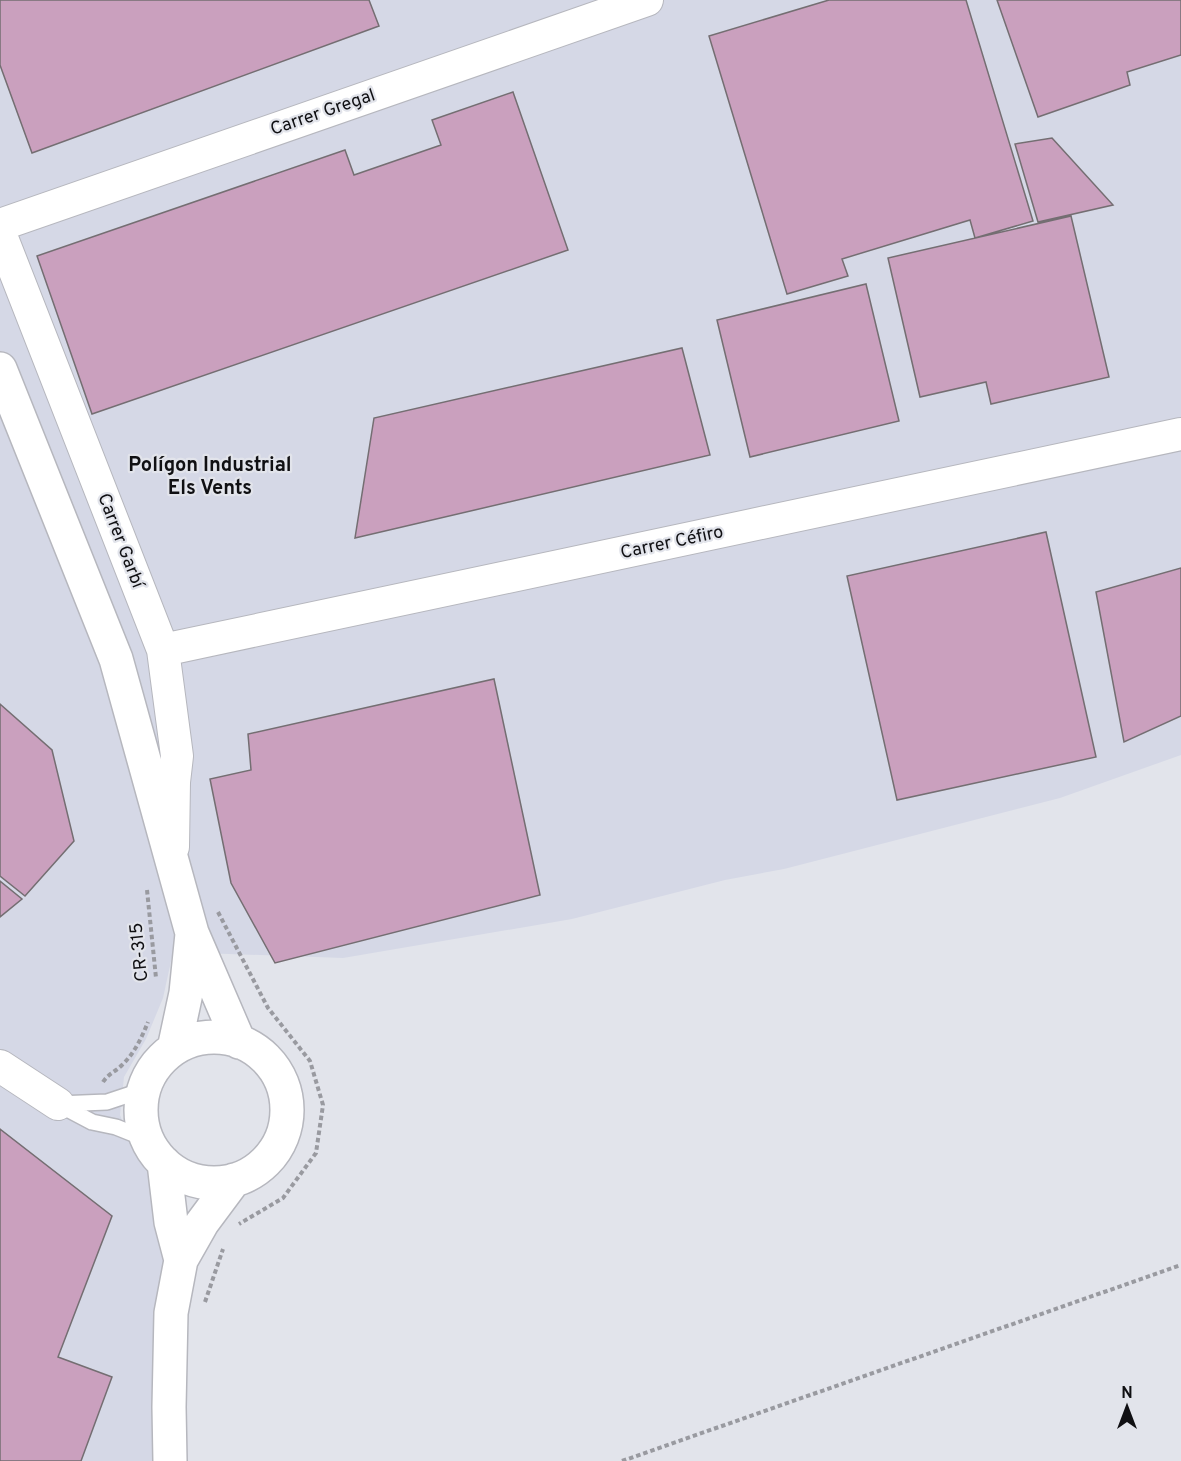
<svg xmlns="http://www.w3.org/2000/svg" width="1181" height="1461" viewBox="0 0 1181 1461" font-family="Overpass,sans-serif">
	<rect width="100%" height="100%" fill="#e2e4eb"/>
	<path fill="#d5d8e6" d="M0 0H1181V755L1060 798 784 869 725 880 572 919 343 958 173 952 163 998 146 1039 124 1077 120 1115 134 1152 158 1186 166 1253 160 1461H0Z"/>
	<path fill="#caa0be" stroke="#746e72" stroke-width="1.5" d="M0 0H369L379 26 32 153 0 65Z
		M829 0H966L1033 221 975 238 970 220 842 259 848 276 787 294 709 36Z
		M997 0H1181V55L1127 72 1130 85 1038 117Z
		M513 92 568 250 92 414 37 256 345 150 354 175 441 145 432 120Z
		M1052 138 1113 205 1038 222 1015 144Z
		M1071 216 1109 377 991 404 986 382 920 397 888 258Z
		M866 284 899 421 750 457 717 320Z
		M682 348 710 455 355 538 374 418Z
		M1046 532 1096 757 897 800 847 576Z
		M1181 568V716L1124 742 1096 592Z
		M494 679 540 895 275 963 231 883 210 779 251 770 248 734Z
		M0 704 52 750 74 841 25 896 0 876Z
		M0 881 22 899 0 917Z
		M0 1129 112 1216 58 1357 112 1377 81 1461H0Z"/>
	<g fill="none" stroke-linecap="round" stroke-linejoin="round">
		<g stroke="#b6b7be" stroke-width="18">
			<path id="service" d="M58 1104 92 1122 116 1127 146 1139
				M58 1104 107 1102 143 1090"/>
		</g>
		<g stroke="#b6b7be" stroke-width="34">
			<path id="minor" d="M0 225 647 0
				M0 233 163 650 177 756 174 782 173 847
				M163 650 1181 434
				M0 1066 58 1104"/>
		</g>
		<g stroke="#b6b7be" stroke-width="36">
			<path id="tertiary" d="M0 369 116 659 192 933 239 1042
				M141 1110a73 73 0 1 1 146 0a73 73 0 1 1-146 0Z
				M174 1049 186 993 192 934
				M164 1163 171 1222 181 1260
				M170 1461 169 1407 171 1313 181 1260 202 1223 234 1180"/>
		</g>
		<path stroke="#999aa0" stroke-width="4" stroke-dasharray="4.5 3" stroke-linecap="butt" d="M147 890 156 978
			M218 912 268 1008 310 1061 323 1105 316 1153 283 1198 239 1224
			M103 1082C108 1074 115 1072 122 1065 134 1054 142 1037 148 1022
			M205 1302 223 1249
			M622 1461 1181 1265"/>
		<use href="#service" stroke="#fff" stroke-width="15"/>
		<use href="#minor" stroke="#fff" stroke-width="32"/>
		<use href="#tertiary" stroke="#fff" stroke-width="33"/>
	</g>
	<g text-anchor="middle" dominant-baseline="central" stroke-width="4.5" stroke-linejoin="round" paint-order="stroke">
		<g font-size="18" fill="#101013" stroke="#e2e4eb">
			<text transform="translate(323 113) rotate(-19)">Carrer Gregal</text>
			<text transform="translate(120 541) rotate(69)">Carrer Garbí</text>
			<text transform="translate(672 543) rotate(-12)">Carrer Céfiro</text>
			<text transform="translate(140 952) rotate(-96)">CR-315</text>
		</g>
		<g font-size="20" font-weight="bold" fill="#101013" stroke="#e2e4eb">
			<text x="210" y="466">Polígon Industrial<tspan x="210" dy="23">Els Vents</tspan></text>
		</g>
	</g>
	<g transform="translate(1127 1407)" stroke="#e2e4eb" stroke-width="4.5" paint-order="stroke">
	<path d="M0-4.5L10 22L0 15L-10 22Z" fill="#101013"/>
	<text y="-9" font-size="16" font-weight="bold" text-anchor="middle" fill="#101013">N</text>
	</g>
</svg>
